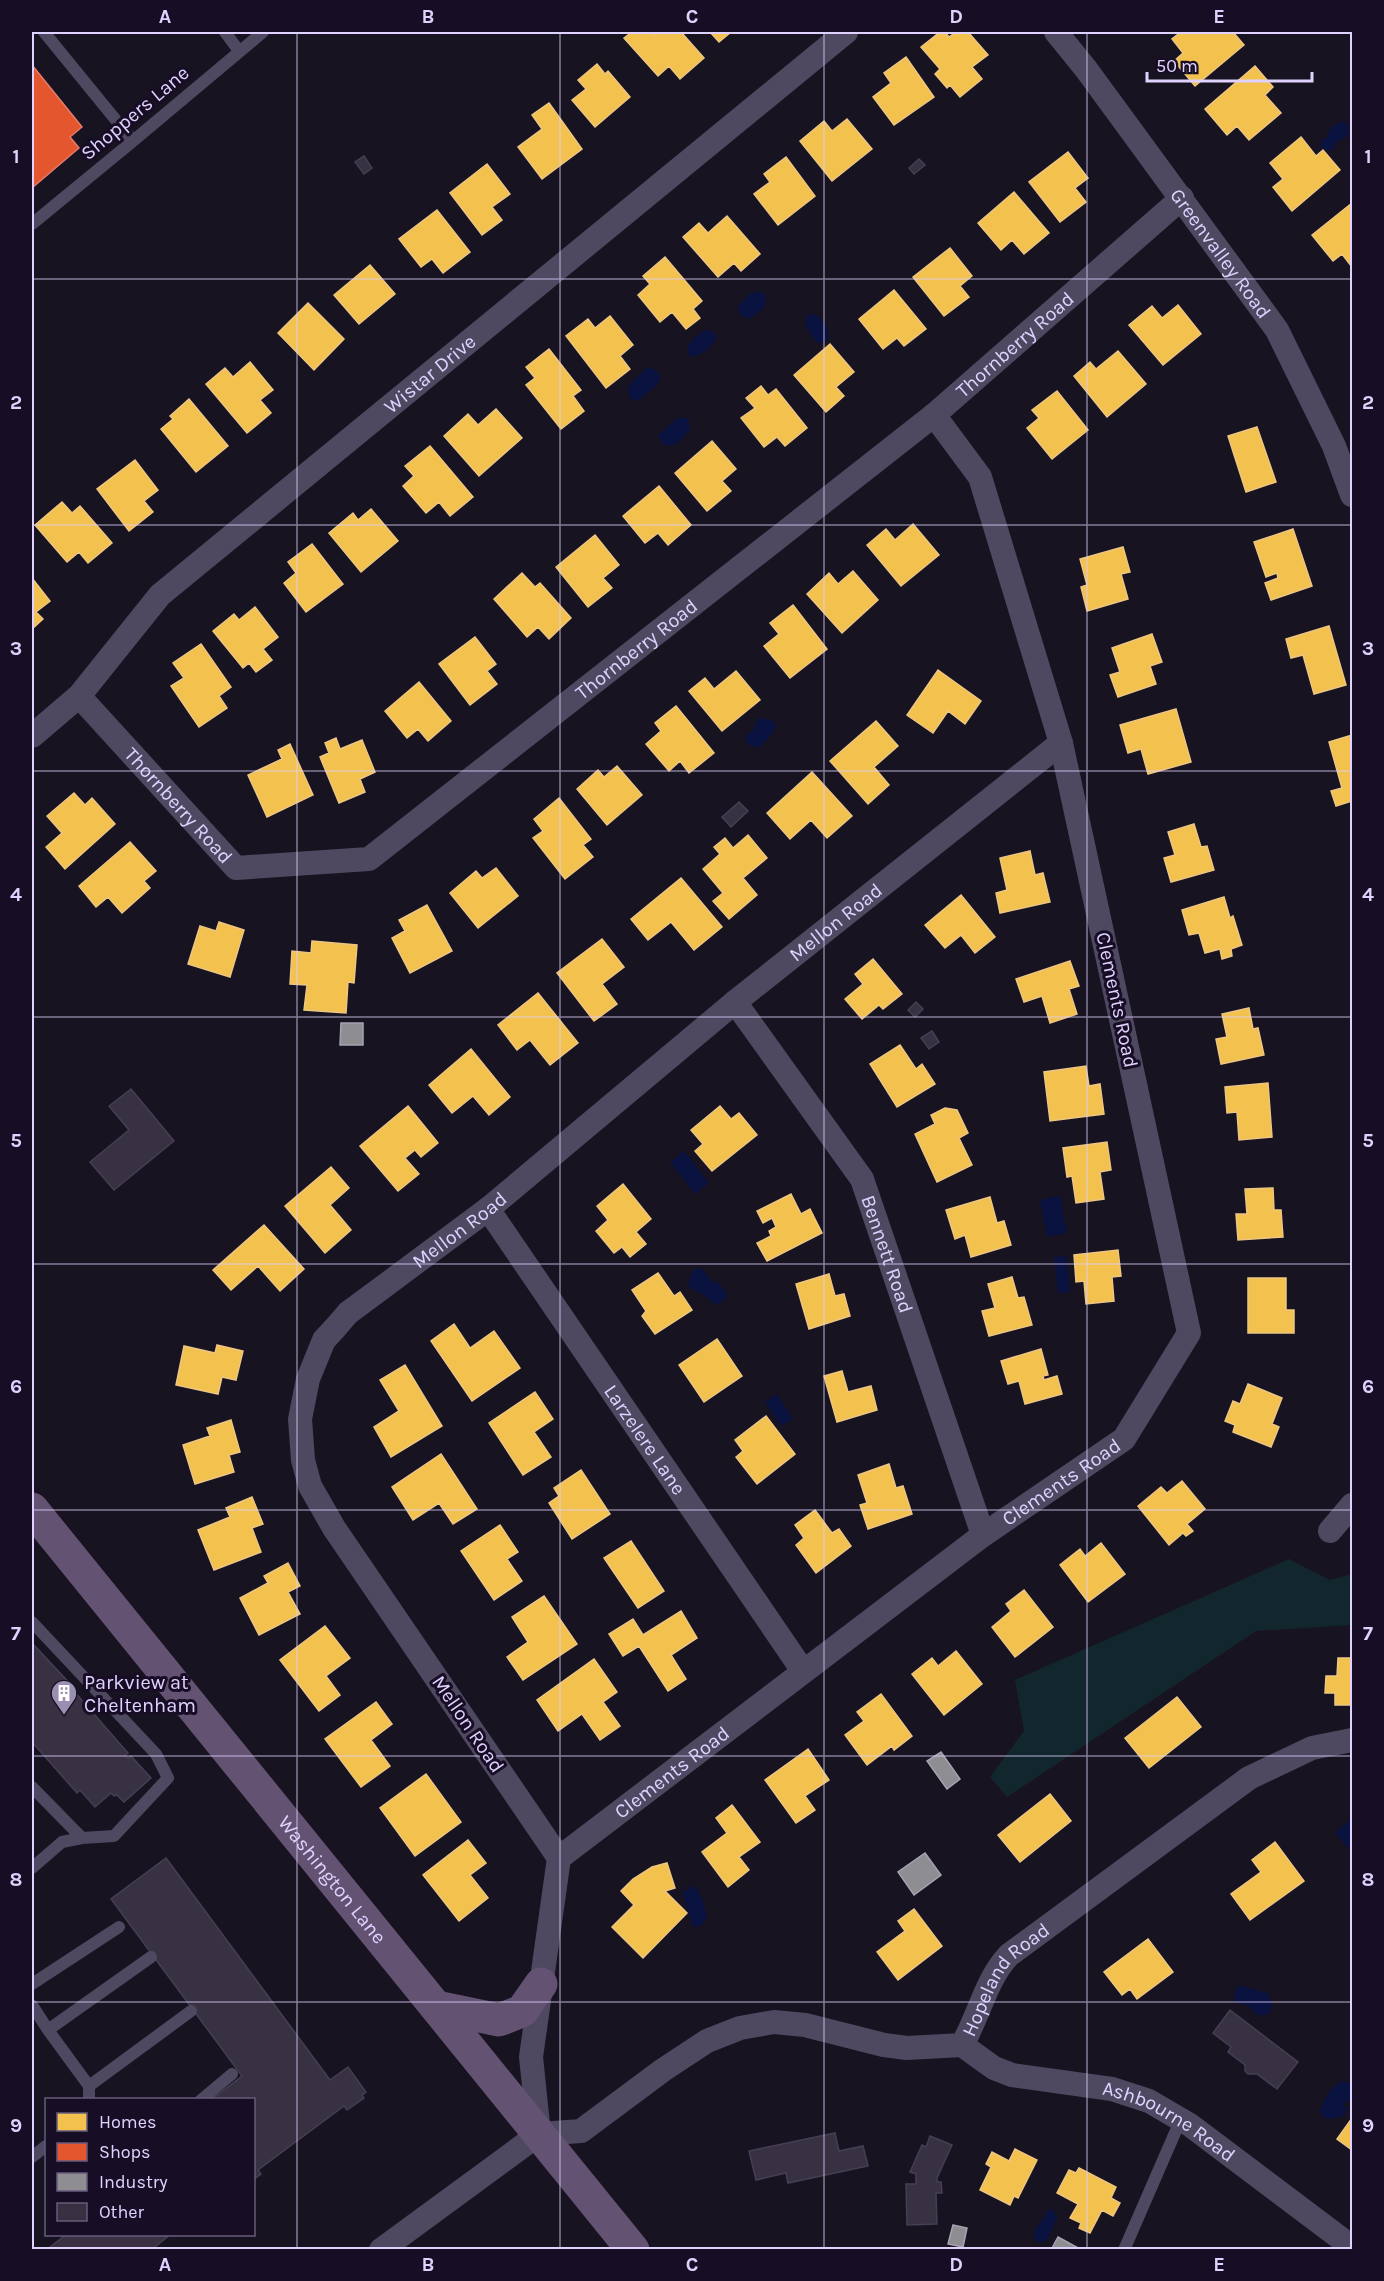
<svg xmlns="http://www.w3.org/2000/svg" width="1384" height="2281" viewBox="0 0 1384 2281" font-family="Karla,sans-serif">
	<rect width="100%" height="100%" fill="#181320"/>
	<path fill="#12272d" d="M1289 1559 1330 1580 1352 1574V1625L1256 1631 1007 1797 990 1777 1024 1731 1015 1680Z"/>
	<path fill="#0a1240" d="M1343 121 1348 124V136L1336 142 1334 149 1330 151 1321 148V140L1327 138C1327 129 1335 124 1343 121Z
		M762 292 766 296 764 308 749 319 740 315 738 307 750 293Z
		M809 314 817 315 827 326 829 337 825 342 817 343 805 325 806 318Z
		M709 329 717 336C713 348 702 355 691 357L687 352C688 342 700 331 709 329Z
		M646 368 655 369 660 376 658 384 638 401 630 398 627 388Z
		M677 418H688L690 429 679 442 671 446 663 444 658 436Z
		M762 718 773 721 776 726 773 733 760 747 751 746 746 742 745 737 754 729 758 719Z
		M684 1151 709 1183 695 1194 670 1162Z
		M1060 1196 1067 1233 1047 1237 1040 1200Z
		M1066 1256 1070 1292 1058 1293 1054 1257Z
		M701 1268 711 1281 718 1283 727 1293 726 1299 716 1305 701 1293 689 1288V1280L693 1270Z
		M777 1394 793 1419 781 1426 765 1402Z
		M1352 1818V1839L1350 1842 1352 1844 1348 1848 1335 1833Z
		M694 1885 702 1898 707 1917 702 1925 693 1927 682 1893Z
		M1241 1986 1268 1993 1272 2004 1271 2011 1266 2015H1257L1249 2006 1234 2002 1236 1988Z
		M1342 2081 1349 2083 1352 2087V2098L1344 2104V2106L1347 2107 1345 2115 1337 2118 1326 2119 1319 2112 1330 2090Z
		M1049 2209 1054 2211 1057 2218 1047 2240 1040 2243 1035 2240 1034 2232Z"/>
	<path fill="#f2c14e" stroke="#edc683" stroke-width="1.5" d="M632 32H652L655 35 659 32H681L704 58 680 79 669 66 658 76 624 38Z
		M710 32H731L719 42Z
		M940 32H945L949 37 956 32H968L988 55 972 67 982 79 960 97 950 85 947 88 935 74 940 69 921 47Z
		M1181 32H1233L1244 45 1195 86 1174 61 1183 53 1172 39Z
		M906 57 934 97 894 125 873 97 891 83 884 73Z
		M597 64 605 74 608 71 630 97 595 127 572 100 586 89 578 80Z
		M1255 66 1273 87 1265 95 1281 113 1249 140 1237 126 1227 135 1205 109Z
		M549 103 582 149 542 179 518 147 542 129 532 115Z
		M847 119 872 149 832 181 800 141 824 121 832 131Z
		M1301 137 1316 156 1323 150 1340 170 1292 211 1273 187 1283 179 1270 163Z
		M1068 152 1088 178 1075 188 1086 202 1060 222 1029 182Z
		M786 157 815 196 778 225 754 194 770 182 764 174Z
		M487 164 510 194 492 207 502 220 482 235 450 193Z
		M1014 192 1049 233 1024 254 1012 240 1001 250 978 223Z
		M1352 203V267L1342 254 1333 261 1312 235Z
		M437 210 470 252 443 273 432 259 421 267 399 239Z
		M727 216 760 254 741 271 734 263 718 277 683 237 699 223 708 233Z
		M950 248 972 276 960 286 969 297 944 316 913 277Z
		M665 257 702 301 693 309 700 318 686 329 672 312 660 322 638 295 650 284 643 276Z
		M370 265 395 294 359 324 334 295Z
		M894 290 926 329 904 346 897 338 883 349 859 319Z
		M308 303 344 339 314 370 278 333Z
		M1178 305 1201 334 1163 365 1129 325 1152 306 1162 318Z
		M610 316 633 345 620 356 630 369 606 388 566 336 588 319 595 328Z
		M830 344 854 372 836 387 844 396 826 412 794 375Z
		M549 349 581 390 573 396 584 411 561 429 526 385 535 378 526 367Z
		M1118 351 1146 384 1107 417 1074 376 1090 362 1096 369Z
		M250 362 273 390 260 400 271 413 247 433 206 384 225 368 233 377Z
		M761 386 768 395 776 389 807 428 785 446 777 437 764 447 741 418 755 408 746 398Z
		M1057 391 1088 430 1052 459 1027 428 1039 418 1032 410Z
		M189 399 228 446 196 472 161 429 173 419 170 416Z
		M496 409 522 438 479 476 444 436 468 414 478 425Z
		M1257 427 1276 482 1246 492 1228 436Z
		M712 441 736 469 722 481 731 491 707 511 675 473Z
		M430 446 473 497 450 516 439 502 426 513 403 486 414 476 405 466Z
		M135 460 158 490 144 501 153 512 129 531 97 489Z
		M659 486 691 525 668 545 658 533 645 543 623 516Z
		M62 502 72 513 80 506 112 543 88 563 79 552 67 562 35 525Z
		M371 509 398 541 361 572 329 533 353 513 358 520Z
		M913 524 939 555 901 586 867 545 886 529 895 540Z
		M1293 529 1312 586 1271 600 1265 583 1278 578 1277 573 1266 577 1254 542Z
		M595 535 619 565 603 578 612 588 588 607 556 567Z
		M312 544 343 584 306 612 284 583 296 573 288 562Z
		M1123 547 1130 572 1121 574 1128 599 1087 611 1081 587 1087 585 1080 559Z
		M853 571 878 600 842 633 807 594 829 573 838 584Z
		M522 573 535 587 540 583 571 618 549 639 538 627 527 637 494 599Z
		M32 578 50 601 36 612 43 619 32 629Z
		M793 605 827 649 790 678 764 646 779 634 770 623Z
		M255 607 278 637 263 649 272 660 256 672 249 663 243 668 213 631 234 614 239 620Z
		M1329 626 1346 685 1314 694 1303 655 1291 658 1286 639Z
		M1152 634 1162 662 1150 666 1156 684 1118 697 1110 675 1120 672 1112 648Z
		M475 637 496 664 487 671 497 684 470 705 439 664Z
		M201 644 231 687 219 696 227 708 199 727 171 686 184 678 173 663Z
		M938 670 981 701 965 724 948 711 933 733 907 715Z
		M736 671 760 700 722 731 689 691 705 678 714 689Z
		M419 682 451 721 428 741 418 729 407 738 385 711Z
		M676 706 714 753 689 773 680 761 669 771 646 744 661 731 655 723Z
		M1176 709 1191 762 1148 774 1141 749 1128 753 1120 725Z
		M876 721 898 746 874 767 889 785 868 804 830 761Z
		M1352 735V801L1336 806 1331 791 1342 788 1329 742Z
		M336 738 340 749 362 740 375 772 360 779 365 792 339 803 320 757 329 753 325 743Z
		M290 744 313 795 267 817 248 775 282 759 278 750Z
		M617 766 642 795 607 825 577 789 598 770 604 777Z
		M812 772 852 816 827 838 811 820 790 839 767 813Z
		M74 793 85 805 92 798 115 824 65 869 46 847 62 833 47 816Z
		M559 798 591 839 583 845 593 857 565 879 533 838 543 831 534 819Z
		M1194 824 1201 847 1207 846 1214 870 1171 882 1164 858 1175 855 1168 832Z
		M748 835 767 858 743 878 757 895 729 919 713 901 723 893 703 869 720 854 714 847 725 838 733 848Z
		M130 842 156 871 144 881 150 888 122 913 108 897 96 907 79 886Z
		M1030 851 1035 875 1043 873 1050 902 1000 913 996 893 1007 890 1000 858Z
		M496 868 518 896 478 928 450 893 476 871 482 878Z
		M681 878 722 927 694 950 671 922 648 940 631 919Z
		M961 895 995 937 975 953 961 935 945 948 925 925Z
		M1224 897 1230 918 1233 916 1242 945 1231 949 1232 956 1222 959 1220 949 1205 953 1199 933 1189 935 1182 910Z
		M427 905 452 951 410 973 392 938 405 931 399 920Z
		M219 922 244 930 230 977 188 964 200 926 216 931Z
		M602 939 624 967 602 984 617 1004 594 1021 557 973Z
		M312 941 357 945 354 983 348 982 346 1013 304 1010 307 985 290 984 292 951 311 953Z
		M873 959 902 994 883 1009 879 1005 862 1019 845 999 863 984 855 974Z
		M1070 961 1079 986 1069 989 1077 1014 1050 1023 1042 996 1024 1002 1016 979Z
		M538 993 578 1043 550 1065 530 1040 517 1050 498 1025Z
		M1249 1008 1253 1029 1258 1028 1264 1055 1221 1064 1216 1039 1227 1037 1222 1014Z
		M900 1045 916 1069 922 1064 935 1084 897 1107 870 1064Z
		M471 1049 510 1097 489 1115 473 1096 452 1113 429 1085Z
		M1086 1066 1089 1086 1100 1084 1104 1114 1050 1121 1044 1072Z
		M1268 1083 1272 1137 1239 1140 1237 1112 1227 1113 1225 1087Z
		M408 1106 438 1143 421 1157 415 1150 405 1158 419 1174 398 1191 360 1146Z
		M720 1106 731 1119 739 1113 757 1135 712 1171 695 1151 703 1144 691 1130Z
		M945 1108 957 1110 968 1133 959 1138 972 1165 937 1182 915 1134 935 1124 931 1115Z
		M1107 1142 1111 1170 1100 1172 1104 1199 1076 1203 1072 1176 1067 1177 1063 1148Z
		M331 1167 349 1188 330 1205 351 1230 325 1253 285 1206Z
		M623 1184 651 1219 636 1232 646 1244 630 1257 622 1247 614 1253 596 1231 608 1220 597 1206Z
		M1273 1188 1274 1210H1281L1283 1237 1238 1240 1236 1214H1247L1245 1189Z
		M791 1194 801 1214 810 1209 822 1233 767 1261 757 1243 771 1236 769 1231 776 1227 772 1218 763 1223 757 1211Z
		M990 1197 997 1223 1004 1221 1011 1245 971 1257 965 1235 955 1239 946 1210Z
		M264 1225 304 1269 280 1291 258 1266 231 1290 213 1270Z
		M1118 1250 1121 1276 1112 1277 1114 1301 1086 1304 1084 1281 1076 1282 1074 1255Z
		M658 1273 674 1296 680 1292 692 1310 655 1334 642 1316 646 1311 632 1290Z
		M829 1274 835 1296 844 1294 850 1316 809 1329 796 1284Z
		M1012 1277 1018 1298 1024 1297 1032 1325 989 1336 982 1311 995 1308 988 1284Z
		M1248 1278H1286V1310H1294V1333H1248Z
		M454 1324 470 1348 494 1331 520 1368 472 1401 431 1341Z
		M717 1339 742 1376 704 1402 679 1365Z
		M217 1345 243 1351 236 1380 222 1377 218 1394 176 1385 184 1346 215 1353Z
		M1041 1349 1048 1375 1043 1376 1044 1380 1057 1376 1062 1394 1025 1404 1019 1381 1008 1384 1001 1361Z
		M405 1365 442 1426 391 1457 374 1427 399 1411 380 1380Z
		M842 1371 848 1392 871 1386 877 1410 837 1422 824 1376Z
		M1248 1384 1282 1398 1272 1424 1279 1427 1271 1447 1233 1432 1235 1425 1225 1421 1233 1401 1240 1404Z
		M535 1392 553 1419 534 1432 551 1457 523 1475 489 1423Z
		M766 1416 795 1454 757 1484 736 1457 743 1451 735 1440Z
		M231 1420 240 1452 229 1455 234 1472 195 1484 183 1445 210 1436 207 1428Z
		M441 1454 477 1509 453 1524 439 1503 413 1520 392 1487Z
		M889 1464 896 1488 903 1486 912 1514 868 1529 860 1505 867 1503 858 1475Z
		M581 1470 610 1514 572 1539 549 1503 559 1496 554 1488Z
		M1182 1481 1205 1509 1187 1524 1193 1531 1186 1536 1183 1533 1169 1545 1138 1506 1161 1487 1167 1493Z
		M252 1497 263 1524 252 1528 261 1552 214 1570 198 1530 230 1517 226 1508Z
		M815 1510 832 1533 839 1529 851 1546 816 1573 796 1545 804 1538 795 1525Z
		M500 1525 518 1552 507 1559 522 1581 494 1600 461 1551Z
		M631 1541 664 1591 638 1608 604 1558Z
		M1101 1543 1125 1574 1088 1602 1060 1565 1080 1549 1085 1556Z
		M288 1563 300 1586 288 1592 300 1614 259 1635 240 1598 268 1583 264 1576Z
		M1024 1590 1053 1627 1015 1657 992 1627 1011 1611 1006 1604Z
		M544 1596 577 1644 523 1680 507 1657 528 1642 512 1617Z
		M681 1611 697 1638 671 1655 686 1679 668 1691 639 1646 623 1656 609 1634 633 1619 643 1635Z
		M325 1626 350 1658 326 1676 340 1695 319 1711 280 1660Z
		M956 1651 982 1684 944 1715 912 1674 932 1658 938 1666Z
		M1338 1658H1352V1705H1335V1693H1325L1326 1676H1337Z
		M594 1659 617 1692 603 1702 620 1726 600 1740 582 1714 558 1731 537 1700Z
		M881 1694 912 1736 894 1750 892 1746 867 1765 845 1735 864 1721 857 1712Z
		M1177 1697 1201 1727 1149 1768 1125 1738Z
		M376 1702 392 1724 371 1740 390 1766 361 1787 325 1739Z
		M808 1749 829 1780 805 1796 815 1810 796 1823 765 1780Z
		M426 1774 461 1822 415 1856 380 1808Z
		M1050 1794 1071 1821 1020 1862 998 1835Z
		M732 1805 760 1842 739 1857 749 1870 728 1887 702 1852 727 1833 716 1818Z
		M468 1840 486 1863 470 1875 488 1898 459 1921 423 1875Z
		M1275 1842 1304 1881 1250 1920 1231 1894 1261 1872 1252 1860Z
		M667 1863 675 1888 665 1891 687 1913 643 1958 612 1927 634 1905 621 1891 633 1879 652 1867Z
		M914 1909 942 1946 898 1980 877 1952 905 1931 898 1921Z
		M1148 1939 1173 1972 1137 1999 1130 1989 1122 1995 1104 1972Z
		M1352 2118V2150L1337 2139Z
		M1015 2149 1037 2160 1018 2198 1014 2196 1010 2205 980 2190 991 2167 986 2164 992 2152 1009 2161Z
		M1079 2168 1116 2187 1111 2198 1120 2203 1113 2216 1102 2210 1090 2233 1079 2228 1081 2223 1070 2218 1078 2204 1057 2193 1069 2170 1076 2173Z"/>
	<path fill="#e4572e" stroke="#e37c6d" stroke-width="1.5" d="M32 65 82 127 70 137 79 148 32 188Z"/>
	<path fill="#8d8d92" stroke="#a6a2b3" stroke-width="1.5" d="M341 1023H363V1045H340Z
		M941 1752 960 1779 947 1789 927 1761Z
		M925 1853 941 1875 914 1895 898 1872Z
		M953 2225 967 2228 963 2247 948 2244Z
		M1058 2237 1080 2249V2250H1051Z"/>
	<path fill="#383142" stroke="#463e54" stroke-width="1.5" d="M364 156 372 168 364 174 355 162Z
		M919 159 925 165 914 174 909 168Z
		M739 802 748 811 731 827 722 817Z
		M916 1002 923 1009 915 1017 908 1010Z
		M932 1031 939 1042 929 1049 921 1038Z
		M131 1089 174 1141 114 1190 90 1162 129 1130 109 1106Z
		M32 1643 74 1688 73 1690 128 1753 125 1755 128 1758 131 1756 151 1778 124 1802 117 1795 114 1796 111 1793 95 1807 80 1790 77 1793 32 1742Z
		M166 1858 330 2080 348 2067 366 2092 362 2095 364 2098 347 2110 344 2106 258 2170 261 2174 254 2179V2100H211L242 2076 111 1899Z
		M1230 2010 1298 2062 1277 2089 1257 2074H1248L1245 2071V2065L1228 2052 1231 2047 1213 2033Z
		M835 2133 839 2151 863 2146 868 2166 788 2183 786 2173 756 2180 749 2151Z
		M930 2136 952 2145 937 2178V2182H941L942 2193H936L937 2224 907 2225 906 2184H916V2174L910 2172 922 2145 926 2147Z
		M67 2234H171L151 2250H46Z"/>
	<g fill="none" stroke-linecap="round" stroke-linejoin="round">
		<path stroke="#4e4861" stroke-width="12" d="M44 32 133 141
			M225 32 239 51
			M32 224 133 141 263 32
			M32 1622 156 1754 168 1778 114 1836 82 1838 62 1842 32 1868
			M32 1787 82 1838
			M32 1984 119 1927
			M32 2005 48 2030
			M89 2086 48 2030 151 1957
			M89 2100V2086L191 2011
			M201 2100 232 2074
			M32 2157 46 2146
			M1124 2250 1181 2119"/>
		<g stroke="#4e4861" stroke-width="24">
			<path id="s1" d="M1056 32 1086 69 1277 330 1334 446 1352 495"/>
			<path id="s2" d="M79 696 236 868 369 859 934 415 1182 198"/>
			<path id="s3" d="M32 736 79 696 160 595 846 32"/>
			<path id="s4" d="M735 1002 862 1179 983 1535"/>
			<path id="s5" d="M488 1209 803 1671"/>
			<path d="M1330 1531 1352 1505"/>
			<path id="s6" d="M559 1858 334 1528 310 1486 303 1460 300 1419 308 1379 324 1340 336 1327 348 1313 488 1209 735 1002 1061 743"/>
			<path id="s7" d="M962 2045 994 2068 1012 2075 1112 2089 1149 2101 1190 2125 1352 2247"/>
			<path id="s8" d="M539 2134 531 2057 559 1858 983 1535 1124 1439 1189 1333 1061 743 980 477 934 415"/>
			<path id="s9" d="M539 2134 581 2131 663 2070 707 2041 740 2028 774 2022 805 2025 884 2045 907 2048 962 2045C979 2016 986 1979 1009 1955L1249 1778 1312 1748 1352 1740"/>
			<path d="M381 2250 539 2134"/>
		</g>
		<g stroke="#645272" stroke-width="33">
			<path id="s10" d="M32 1509 633 2250"/>
			<path d="M436 2007 499 2020 522 2011 541 1984"/>
		</g>
	</g>
	<path fill="none" stroke="#e0d2ff" stroke-width="1.5" stroke-opacity="0.55" d="M297 32V2250M560 32V2250M824 32V2250M1087 32V2250M32 279H1352M32 525H1352M32 771H1352M32 1017H1352M32 1264H1352M32 1510H1352M32 1756H1352M32 2002H1352"/>
	<defs>
		<g id="building-pin" transform="scale(1.35)"><path d="M0 17L-7.5 6A9.5 9.5 0 1 1 7.5 6Z" fill="#9a8fb1" stroke="#170e25"/><path d="M-4-6H4V6H1V3H-1V6H-4ZM-2.5-4.3h1.7v1.8h-1.7ZM.8-4.3h1.7v1.8H.8ZM-2.5-1h1.7V.8h-1.7ZM.8-1h1.7V.8H.8Z" fill="#fff"/></g>
	</defs>
	<g fill-rule="evenodd">
		<use href="#building-pin" x="64" y="1693"/>
	</g>
	<g text-anchor="middle" dominant-baseline="central" stroke-width="6" stroke-linejoin="round" paint-order="stroke">
		<g font-size="20" fill="#e0d2ff" stroke="#170e25">
			<text transform="translate(135 113) rotate(-40)">Shoppers Lane</text>
			<text stroke="none"><textPath href="#s1" startOffset="276">Greenvalley Road</textPath></text>
			<text stroke="none"><textPath href="#s2" startOffset="1192">Thornberry Road</textPath></text>
			<text stroke="none"><textPath href="#s3" startOffset="540">Wistar Drive</textPath></text>
			<text stroke="none"><textPath href="#s2" startOffset="706">Thornberry Road</textPath></text>
			<text stroke="none"><textPath href="#s2" startOffset="148">Thornberry Road</textPath></text>
			<text stroke="none"><textPath href="#s6" startOffset="1260">Mellon Road</textPath></text>
			<text transform="translate(1117 1000) rotate(78)">Clements Road</text>
			<text stroke="none"><textPath href="#s6" startOffset="774">Mellon Road</textPath></text>
			<text stroke="none"><textPath href="#s4" startOffset="297">Bennett Road</textPath></text>
			<text stroke="none"><textPath href="#s5" startOffset="279">Larzelere Lane</textPath></text>
			<text stroke="none"><textPath href="#s8" startOffset="906">Clements Road</textPath></text>
			<text transform="translate(468 1724) rotate(56)">Mellon Road</text>
			<text stroke="none"><textPath href="#s8" startOffset="420">Clements Road</textPath></text>
			<text stroke="none"><textPath href="#s10" startOffset="477">Washington Lane</textPath></text>
			<text stroke="none"><textPath href="#s9" startOffset="538">Hopeland Road</textPath></text>
			<text stroke="none"><textPath href="#s7" startOffset="225">Ashbourne Road</textPath></text>
		</g>
		<g font-size="20" fill="#e0d2ff" stroke="#170e25" text-anchor="start">
			<text x="84" y="1682">Parkview at<tspan x="84" dy="23">Cheltenham</tspan></text>
		</g>
	</g>
	<rect width="1384" height="2281" fill="none" stroke="#170e25" stroke-width="66"/>
	<rect x="45" y="2098" width="210" height="138" fill="#170e25" stroke="#675c7c" stroke-width="1.5"/>
	<rect x="57" y="2113" width="30" height="18" fill="#f2c14e" stroke="#675c7c" stroke-width="1.5"/>
	<text x="99" y="2128" font-size="18" fill="#e0d2ff">Homes</text>
	<rect x="57" y="2143" width="30" height="18" fill="#e4572e" stroke="#675c7c" stroke-width="1.5"/>
	<text x="99" y="2158" font-size="18" fill="#e0d2ff">Shops</text>
	<rect x="57" y="2173" width="30" height="18" fill="#8d8d92" stroke="#675c7c" stroke-width="1.5"/>
	<text x="99" y="2188" font-size="18" fill="#e0d2ff">Industry</text>
	<rect x="57" y="2203" width="30" height="18" fill="#383142" stroke="#675c7c" stroke-width="1.5"/>
	<text x="99" y="2218" font-size="18" fill="#e0d2ff">Other</text>
	<path d="M1147 72v9h165v-9" fill="none" stroke="#e0d2ff" stroke-width="3"/>
	<text x="1156" y="72" font-size="18" fill="#e0d2ff" stroke="#170e25" stroke-width="4.5" paint-order="stroke">50 m</text>
	<rect x="33" y="33" width="1318" height="2215" fill="none" stroke="#e0d2ff" stroke-width="2"/>
	<g font-size="20" text-anchor="middle" font-weight="bold" fill="#e0d2ff">
		<text x="165" y="23">A</text>
		<text x="428" y="23">B</text>
		<text x="692" y="23">C</text>
		<text x="956" y="23">D</text>
		<text x="1219" y="23">E</text>
		<text x="16" y="163">1</text>
		<text x="1368" y="163">1</text>
		<text x="16" y="409">2</text>
		<text x="1368" y="409">2</text>
		<text x="16" y="655">3</text>
		<text x="1368" y="655">3</text>
		<text x="16" y="901">4</text>
		<text x="1368" y="901">4</text>
		<text x="16" y="1147">5</text>
		<text x="1368" y="1147">5</text>
		<text x="16" y="1393">6</text>
		<text x="1368" y="1393">6</text>
		<text x="16" y="1640">7</text>
		<text x="1368" y="1640">7</text>
		<text x="16" y="1886">8</text>
		<text x="1368" y="1886">8</text>
		<text x="16" y="2132">9</text>
		<text x="1368" y="2132">9</text>
		<text x="165" y="2271">A</text>
		<text x="428" y="2271">B</text>
		<text x="692" y="2271">C</text>
		<text x="956" y="2271">D</text>
		<text x="1219" y="2271">E</text>
	</g>
</svg>
